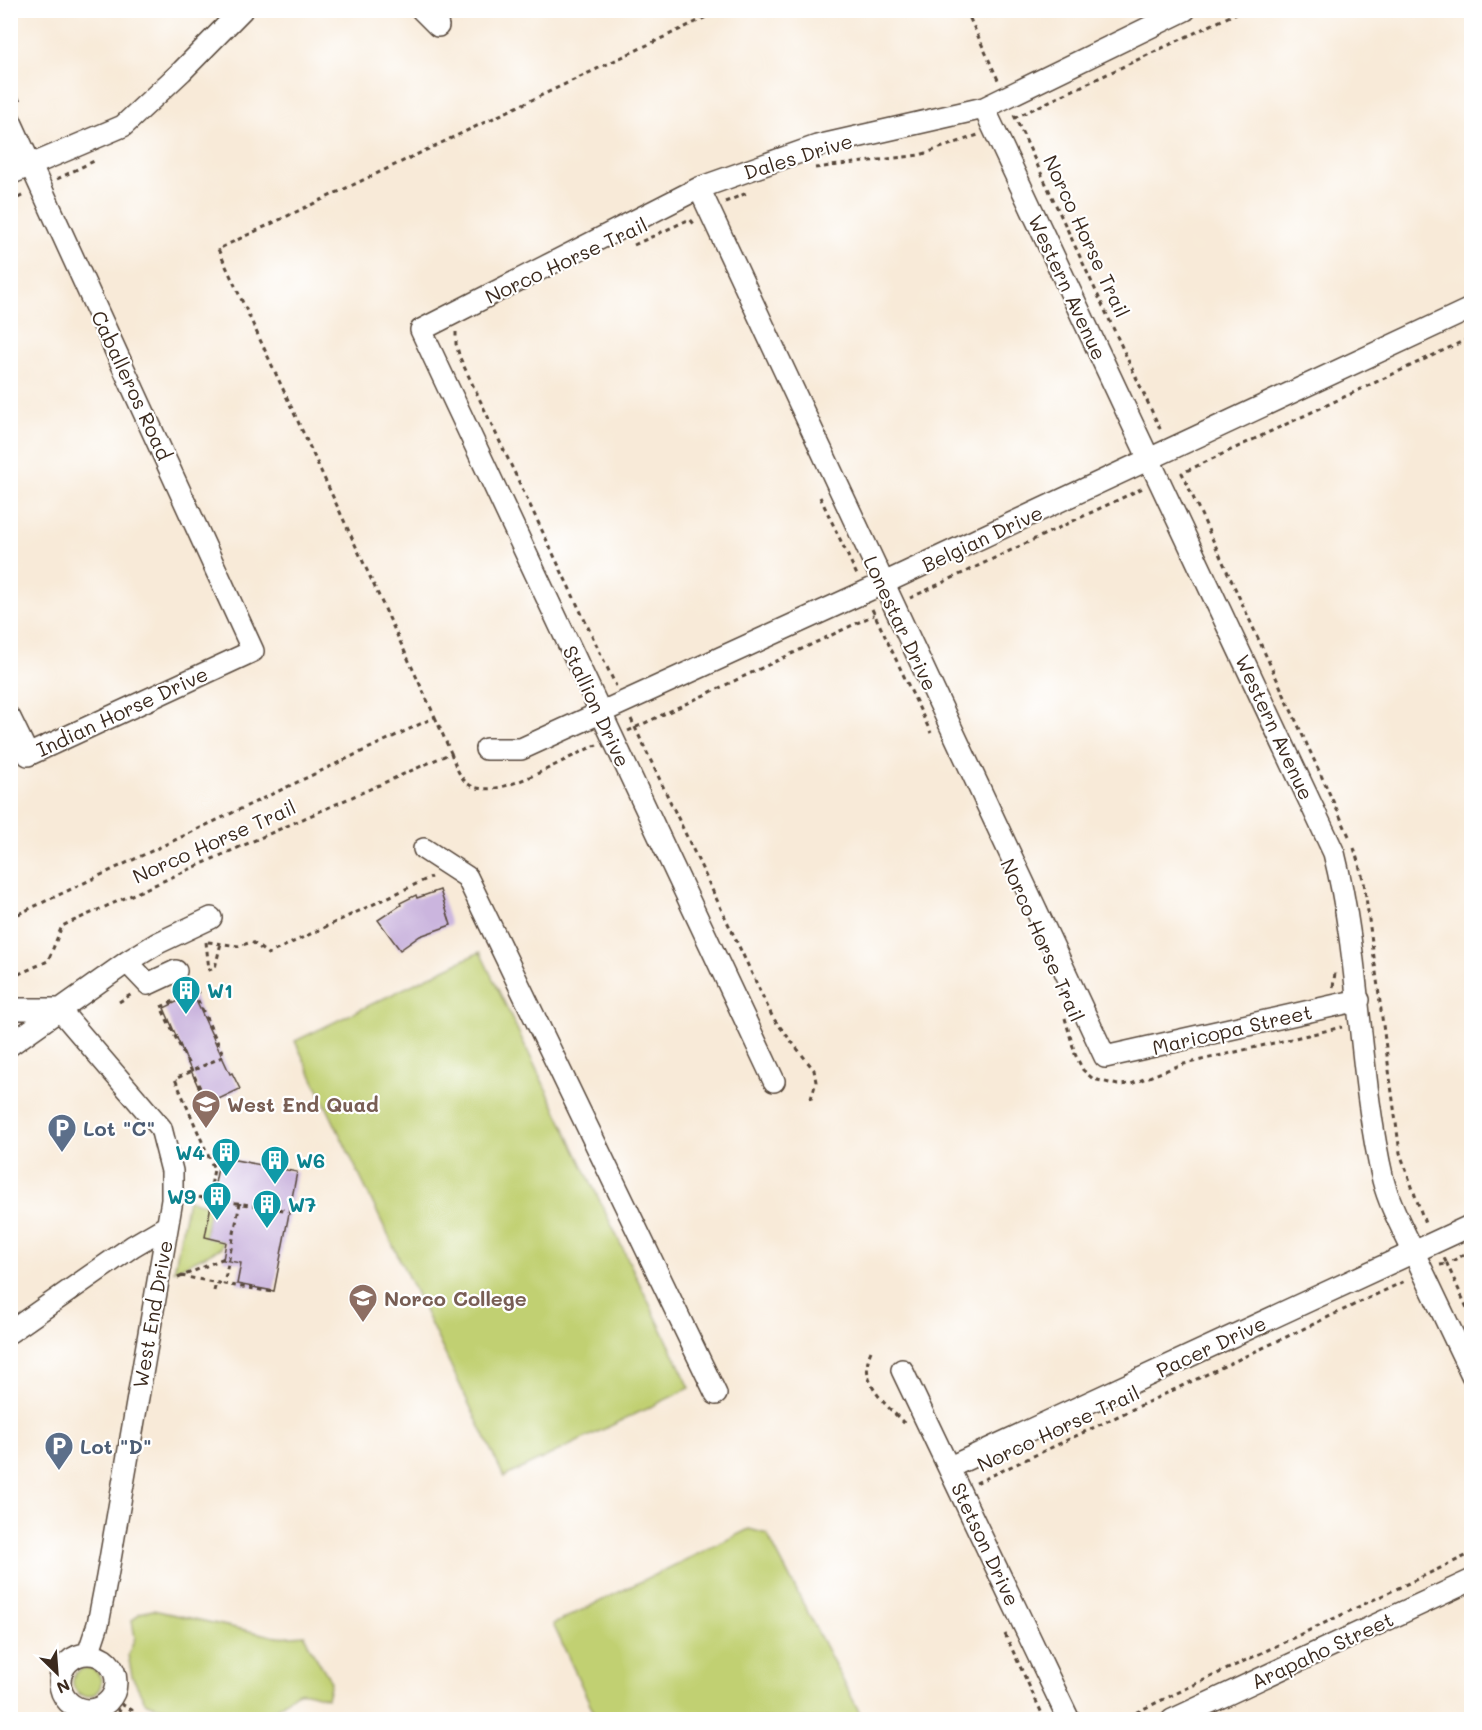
<svg xmlns="http://www.w3.org/2000/svg" width="1482" height="1730" viewBox="0 0 1482 1730" font-family="Mali,sans-serif">
	<rect width="100%" height="100%" fill="#fff"/>
	<filter id="ink" filterUnits="userSpaceOnUse"><feTurbulence type="fractalNoise" baseFrequency=".0167" numOctaves="2"/><feDisplacementMap in="SourceGraphic" scale="12" xChannelSelector="R" yChannelSelector="G"/><feConvolveMatrix kernelMatrix="1 2 1 2 8 2 1 2 1" color-interpolation-filters="sRGB"/></filter>
	<filter id="wash" filterUnits="userSpaceOnUse"><feTurbulence type="fractalNoise" baseFrequency=".008" numOctaves="4" result="noise"/><feDisplacementMap in="SourceGraphic" scale="24" xChannelSelector="R" yChannelSelector="G"/><feGaussianBlur stdDeviation="1.35" result="paint"/><feColorMatrix in="noise" values="0 0 0 0 0 0 0 0 0 0 0 0 0 0 0 0 0 1.4 0 .05"/><feComposite in="paint" operator="in"/></filter>
	<g filter="url(#wash)">
		<rect width="100%" height="100%" fill="#f8ead8"/>
		<path fill="#c1d072" stroke="#7e7d48" stroke-width="1.5" d="M480 952 690 1388 504 1477 295 1041Z
			M188 1200 211 1205 205 1237 223 1241 221 1248 174 1271Z
			M749 1529 767 1534 863 1719H597L553 1624Z
			M153 1610 277 1637 305 1635C310 1653 323 1665 331 1682L327 1698C293 1687 302 1690 277 1708 267 1715 252 1714 241 1719 209 1700 175 1717 145 1702L132 1676 128 1655 135 1638 132 1621 140 1613Z
			M73 1682a14 14 0 1 1 28 0a14 14 0 1 1-28 0Z"/>
		<g id="blocks">
			<path fill="#cbb5de" d="M440 890 451 925 420 936 400 950 378 920 401 905 400 903 416 895 417 898Z
				M193 994 230 1074 232 1073 240 1089 206 1105 164 1008Z
				M220 1157 297 1172 274 1291 237 1284 241 1263 223 1260 226 1242 205 1237Z"/>
		</g>
	</g>
	<g filter="url(#ink)">
		<use href="#blocks" fill-opacity="0" stroke="#57473a" stroke-width="1.5"/>
		<g fill="none" stroke-linecap="round" stroke-linejoin="round">
			<g stroke="#57473a" stroke-width="24">
				<path id="minor" d="M422 10 438 26
					M984 108 1334 853C1361 960 1358 1073 1383 1180 1390 1207 1404 1231 1415 1255 1434 1295 1453 1335 1472 1375
					M10 120 253 651 28 755 10 718
					M10 174 123 126 182 71 242 10
					M699 188 1105 1057 1359 1000
					M486 749H521L882 584 1472 308
					M424 849 467 877 716 1394
					M127 962 148 984 176 971
					M10 1009H59
					M59 1009 161 1128 172 1171V1200L107 1577 98 1624 88 1654
					M10 1045 127 962 158 943 211 918
					M774 1081 421 330 699 188 817 146 984 108 1185 10
					M10 1332 133 1246 167 1226
					M902 1370 1069 1720
					M950 1467 1472 1225
					M60 1682a28 28 0 1 1 56 0a28 28 0 1 1-56 0Z
					M1172 1720 1472 1580"/>
			</g>
			<path stroke="#57473a" stroke-width="3" stroke-dasharray="4.5 4.5" stroke-linecap="butt" d="M966 10 999 82
				M10 81 21 104
				M1014 115 1162 433
				M1014 118 1243 10
				M815 168 920 155 978 135
				M57 179 94 161
				M10 202 24 195
				M725 202 747 193
				M634 245 690 219 694 224
				M456 332V344L460 358 616 686
				M820 497 857 575
				M910 598 1143 488
				M872 609 931 733
				M631 719 773 1018 814 1070 816 1082 810 1102
				M628 731 874 615
				M451 753C455 765 461 783 474 787 505 798 567 756 597 745
				M1349 836 1182 473 1472 337
				M1354 848 1364 882 1400 1153 1426 1226
				M10 918 435 717 218 249 721 10
				M206 942 209 970 215 968 221 943
				M208 942 239 946 252 942 268 954 431 877
				M10 978 48 961 62 926 451 753 435 717
				M1333 987 1335 973
				M195 994 200 991 199 989
				M119 1002 132 994
				M1065 1018 1075 1054 1083 1070 1093 1079 1118 1085 1131 1084 1180 1065 1342 1027
				M200 1088 161 1007 194 992 224 1056 175 1079 214 1169 209 1198
				M190 1196 290 1211
				M240 1203 224 1284 273 1292
				M1472 1250 1447 1264 1472 1319
				M1440 1265 1447 1264 1444 1258
				M181 1276 224 1284
				M178 1278 229 1256
				M214 1291 216 1283
				M871 1351C857 1383 886 1404 906 1425
				M976 1483 1407 1280
				M1005 1634 1045 1720
				M121 1704 132 1710 129 1720
				M117 1709 125 1715 123 1720
				M1120 1720 1472 1553"/>
			<use href="#minor" stroke="#fff" stroke-width="21"/>
		</g>
	</g>
	<defs>
		<g id="building-pin" transform="scale(1.5)"><path d="M0 17L-7.5 6A9.5 9.5 0 1 1 7.5 6Z" fill="#0f9aa8" stroke="#fff"/><path d="M-4-6H4V6H1V3H-1V6H-4ZM-2.5-4.3h1.7v1.8h-1.7ZM.8-4.3h1.7v1.8H.8ZM-2.5-1h1.7V.8h-1.7ZM.8-1h1.7V.8H.8Z" fill="#fff"/></g>
		<g id="school-pin" transform="scale(1.5)"><path d="M0 17L-7.5 6A9.5 9.5 0 1 1 7.5 6Z" fill="#8d6e63" stroke="#fff"/><path d="M0-5L7-2L0 1L-7-2ZM-4 1L0 2.5L4 1V4Q0 6-4 4Z" fill="#fff"/></g>
		<g id="parking-pin" transform="scale(1.5)"><path d="M0 17L-7.5 6A9.5 9.5 0 1 1 7.5 6Z" fill="#5c6f8a" stroke="#fff"/><path d="M-3.5-5.5H1a3.5 3.5 0 0 1 0 7H-1V5.5H-3.5ZM-1-3.4V-.6H.8a1.4 1.4 0 0 0 0-2.8Z" fill="#fff"/></g>
		<g id="university-pin" transform="scale(1.5)"><path d="M0 17L-7.5 6A9.5 9.5 0 1 1 7.5 6Z" fill="#8d6e63" stroke="#fff"/><path d="M0-5L7-2L0 1L-7-2ZM-4 1L0 2.5L4 1V4Q0 6-4 4Z" fill="#fff"/></g>
	</defs>
	<g fill-rule="evenodd">
		<use href="#building-pin" x="186" y="990"/>
		<use href="#school-pin" x="206" y="1104"/>
		<use href="#parking-pin" x="62" y="1128"/>
		<use href="#building-pin" x="226" y="1152"/>
		<use href="#building-pin" x="275" y="1160"/>
		<use href="#building-pin" x="217" y="1196"/>
		<use href="#building-pin" x="267" y="1204"/>
		<use href="#university-pin" x="363" y="1298"/>
		<use href="#parking-pin" x="59" y="1446"/>
	</g>
	<g text-anchor="middle" dominant-baseline="central" stroke-width="4.5" stroke-linejoin="round" paint-order="stroke">
		<g font-size="20" fill="#3b2a1e" stroke="#fff">
			<text transform="translate(798 156) rotate(-17)">Dales Drive</text>
			<text transform="translate(1087 236) rotate(65)">Norco Horse Trail</text>
			<text transform="translate(566 260) rotate(-25)">Norco Horse Trail</text>
			<text transform="translate(1068 287) rotate(65)">Western Avenue</text>
			<text transform="translate(132 385) rotate(65)">Caballeros Road</text>
			<text transform="translate(982 538) rotate(-25)">Belgian Drive</text>
			<text transform="translate(901 623) rotate(65)">Lonestar Drive</text>
			<text transform="translate(597 706) rotate(65)">Stallion Drive</text>
			<text transform="translate(122 711) rotate(-25)">Indian Horse Drive</text>
			<text transform="translate(1275 727) rotate(65)">Western Avenue</text>
			<text transform="translate(214 841) rotate(-24)">Norco Horse Trail</text>
			<text transform="translate(1043 940) rotate(66)">Norco Horse Trail</text>
			<text transform="translate(1232 1029) rotate(-13)">Maricopa Street</text>
			<text transform="translate(152 1314) rotate(-80)">West End Drive</text>
			<text transform="translate(1211 1346) rotate(-25)">Pacer Drive</text>
			<text transform="translate(1058 1428) rotate(-25)">Norco Horse Trail</text>
			<text transform="translate(986 1544) rotate(65)">Stetson Drive</text>
			<text transform="translate(1322 1650) rotate(-25)">Arapaho Street</text>
		</g>
		<g font-size="20" font-weight="bold" fill="#0d838f" stroke="#fff" text-anchor="start">
			<text x="207" y="990">W1</text>
			<text x="205" y="1152" text-anchor="end">W4</text>
			<text x="296" y="1160">W6</text>
			<text x="196" y="1196" text-anchor="end">W9</text>
			<text x="288" y="1204">W7</text>
		</g>
		<g font-size="20" font-weight="bold" fill="#785e54" stroke="#fff" text-anchor="start">
			<text x="227" y="1104">West End Quad</text>
			<text x="384" y="1298">Norco College</text>
		</g>
		<g font-size="20" font-weight="bold" fill="#4e5e75" stroke="#fff" text-anchor="start">
			<text x="83" y="1128">Lot "C"</text>
			<text x="80" y="1446">Lot "D"</text>
		</g>
	</g>
	<rect width="1482" height="1730" fill="none" stroke="#fff" stroke-width="36"/>
	<g transform="translate(57 1673) rotate(155)" stroke="#ffffff" stroke-width="4.5" paint-order="stroke">
	<path d="M0-4.5L10 22L0 15L-10 22Z" fill="#3b2a1e"/>
	<text y="-9" font-size="16" font-weight="bold" text-anchor="middle" fill="#3b2a1e">N</text>
	</g>
</svg>
